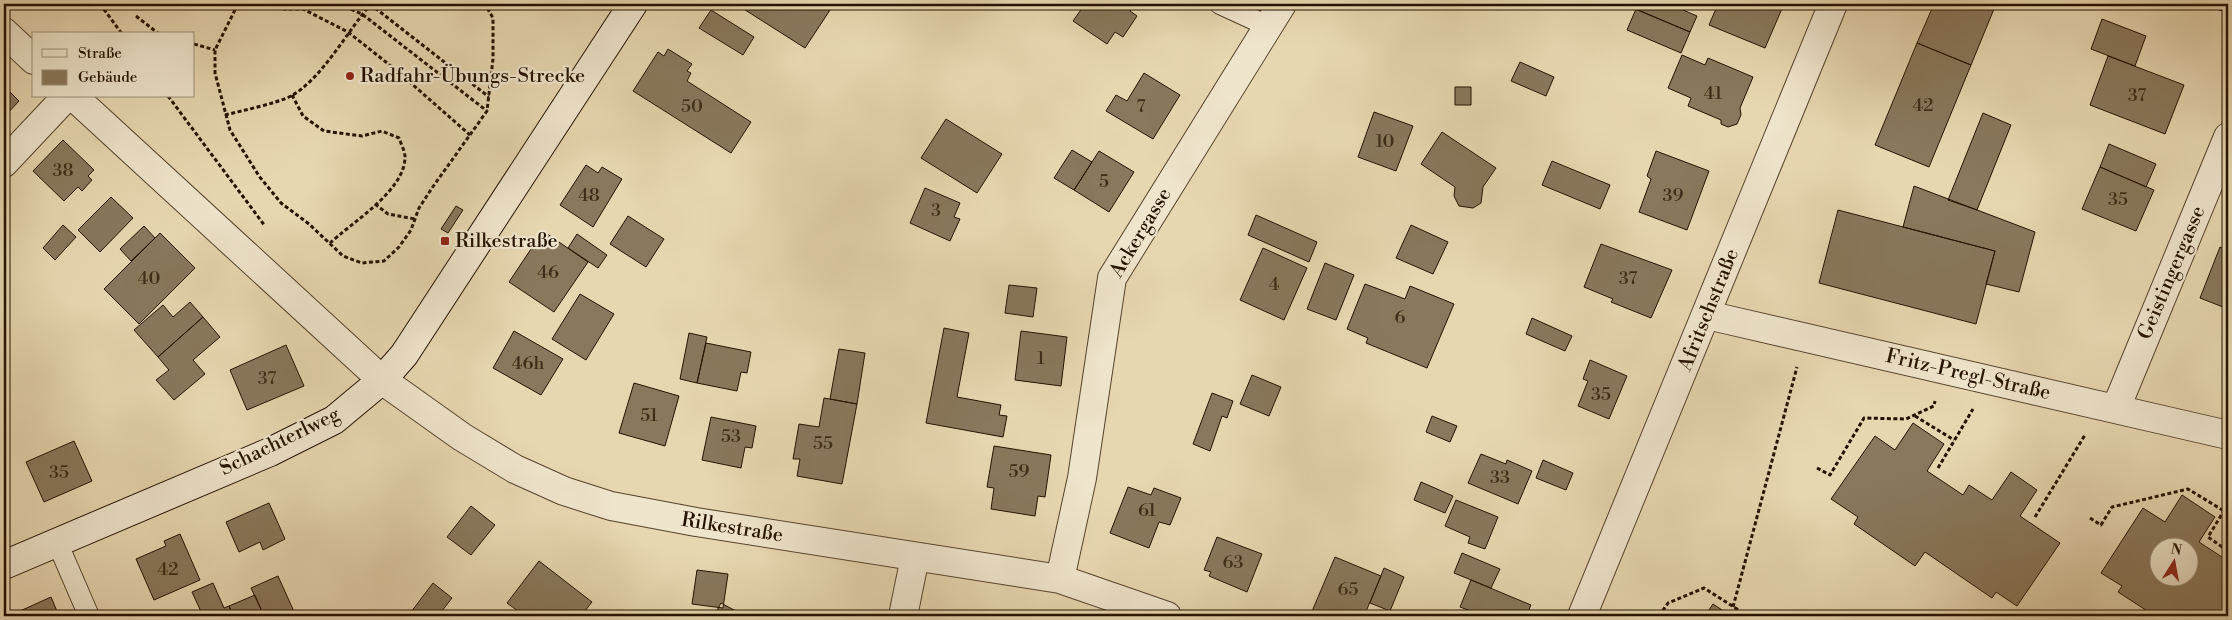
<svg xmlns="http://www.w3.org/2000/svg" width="2232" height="620" viewBox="0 0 2232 620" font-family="'Libre Bodoni',serif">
	<rect width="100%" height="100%" fill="#e7d7b1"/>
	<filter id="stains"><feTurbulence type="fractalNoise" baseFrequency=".004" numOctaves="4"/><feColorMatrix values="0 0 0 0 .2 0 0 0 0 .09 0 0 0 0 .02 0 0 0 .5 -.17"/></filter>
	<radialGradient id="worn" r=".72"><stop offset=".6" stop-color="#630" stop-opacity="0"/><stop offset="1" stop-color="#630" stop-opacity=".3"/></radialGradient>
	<path fill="#89785c" stroke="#241200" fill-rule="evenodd" d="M745 4H834L805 48 742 8Z
		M1085 4H1135L1130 11 1137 16 1123 37 1115 32 1107 44 1073 21Z
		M1623 4H1669L1697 16 1690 32Z
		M1718 4H1784L1765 48 1709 25Z
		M1934 4H1996L1971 65 1917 43Z
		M2203 4H2228L2225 12Z
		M1636 9 1690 32 1681 53 1627 30Z
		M711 10 754 37 743 55 699 28Z
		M2102 19 2146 36 2135 66 2091 49Z
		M1917 43 1971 65 1929 167 1875 145Z
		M668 49 692 64 687 71 691 73 687 81 751 122 731 153 633 91 658 52 664 56Z
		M1682 55 1705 65 1708 58 1753 77 1740 108 1741 115 1737 124 1728 127 1721 124V120L1688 106 1691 98 1668 88Z
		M2108 56 2184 85 2165 134 2090 105Z
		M1520 62 1554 77 1546 96 1511 81Z
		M1144 73 1180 95 1153 139 1106 111 1116 95 1127 101Z
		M4 86 19 101 4 117Z
		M1455 87H1471V105H1455Z
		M1374 112 1413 126 1396 171 1358 157Z
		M1983 113 2011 125 1977 210 1948 200Z
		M946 119 1002 154 977 193 921 158Z
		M1442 132 1496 168 1483 187 1481 203 1473 208 1459 206 1454 196 1455 187 1421 164Z
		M63 140 94 170 88 176 92 180 82 191 78 187 64 201 33 171Z
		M2109 144 2156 164 2146 187 2100 167Z
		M1072 150 1092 162 1074 190 1054 178Z
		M1099 151 1134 172 1109 212 1074 190Z
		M1656 151 1709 171 1687 230 1639 212 1651 179 1647 176Z
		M1552 161 1610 185 1600 209 1542 185Z
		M586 165 598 173 602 167 622 179 593 227 560 205Z
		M2100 167 2154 190 2136 231 2082 209Z
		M1914 186 2035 232 2019 292 1986 284 1995 251 1903 227Z
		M925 188 960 203 954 217 960 219 950 241 910 223Z
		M111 197 133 218 100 252 78 230Z
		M456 206 463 210 448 233 441 229Z
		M1838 210 1995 251 1976 324 1819 283Z
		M1256 215 1317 242 1309 262 1248 235Z
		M628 216 664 239 646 267 610 244Z
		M63 225 76 237 55 260 43 248Z
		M1411 225 1448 242 1433 274 1396 258Z
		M144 226 155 238 131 261 120 249Z
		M543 231 588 262 554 312 509 282Z
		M160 233 195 268 139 324 104 289Z
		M577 234 607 255 598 268 568 248Z
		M1601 244 1672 270 1651 318 1611 302 1613 299 1584 287Z
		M2220 247 2228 251V309L2200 298Z
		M1263 248 1307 268 1284 320 1240 300Z
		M1325 263 1354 275 1336 320 1307 309Z
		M1365 284 1405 299 1410 286 1454 304 1427 368 1366 343 1368 338 1347 329Z
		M1009 285 1037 288 1033 317 1005 313Z
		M580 294 614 314 586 360 552 339Z
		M190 302 203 317 158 357 134 330 163 305 173 317Z
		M203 317 220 337 193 360 205 374 174 400 156 380 169 370 158 357Z
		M1532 318 1572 336 1565 351 1526 334Z
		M944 328 969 333 957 397 1001 405 999 415 1007 416 1003 437 926 423Z
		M514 331 563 359 541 395 493 368Z
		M1021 331 1067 337 1061 386 1015 380Z
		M689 333 707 337 697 383 680 379Z
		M706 343 751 352 747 373 741 372 737 391 697 383Z
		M286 345 304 386 247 410 230 370Z
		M839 349 865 353 857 404 830 399Z
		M1590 360 1627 376 1609 419 1578 406 1588 381 1583 379Z
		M1252 375 1281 387 1269 416 1240 404Z
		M634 383 679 396 665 446 619 433Z
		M1212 393 1233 401 1227 418 1222 416 1210 451 1193 444Z
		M824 398 857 404 842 484 797 476 800 459H793L799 424 819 427Z
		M1432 416 1457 426 1450 442 1426 432Z
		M711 417 756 426 752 448 745 447 741 468 702 460Z
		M1913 423 1944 444 1927 471 1963 495 1969 485 1992 500 2011 472 2037 490 2020 516 2060 543 2017 606 1996 592 1992 598 1925 552 1915 566 1854 524 1858 517 1831 499 1875 436 1895 450Z
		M74 441 92 481 44 502 26 462Z
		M994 446 1051 455 1045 497 1038 496 1035 516 991 509 994 488 987 487Z
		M1481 454 1506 464 1507 460 1532 471 1518 504 1468 483Z
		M1543 460 1573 473 1566 490 1536 478Z
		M1421 482 1453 496 1445 513 1414 500Z
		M1128 487 1151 495 1154 488 1181 498 1170 525 1159 522 1149 548 1110 533Z
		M2182 495 2215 517 2199 542 2228 561V616H2155L2118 592 2122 586 2101 573 2143 508 2165 522ZM2160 548H2190V578H2160Z
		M1456 500 1498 517 1485 549 1468 543 1470 537 1445 526Z
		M269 503 285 539 263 550 260 542 239 552 226 522Z
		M471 506 495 525 471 555 447 537Z
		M180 534 200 580 154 600 136 559 166 546 164 541Z
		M1217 537 1262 554 1247 592 1209 576 1211 572 1204 570Z
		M1462 553 1500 569 1491 588 1454 573Z
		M1335 557 1381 576 1364 616H1310Z
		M539 561 592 602 581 616H525L507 603Z
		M1384 568 1404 577 1390 611 1370 603Z
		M697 570 728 574 723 608 692 604Z
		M278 576 296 616H264L251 588Z
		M1471 580 1531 605 1526 616H1484L1460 607Z
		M213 583 224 608 229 606 233 616H203L192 592Z
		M433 583 452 598 438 616H408Z
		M255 595 264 616H233L229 606Z
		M51 597 59 616H9Z
		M721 603 745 616H714Z
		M1713 604 1731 616H1705Z"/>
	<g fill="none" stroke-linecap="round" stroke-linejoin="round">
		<g stroke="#55432c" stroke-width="22">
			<path id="lane" d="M1220 4 1270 27
				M57 542 89 616"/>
		</g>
		<g stroke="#55432c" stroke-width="30">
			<path id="street" d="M4 32 34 60
				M73 96 382 380 462 437 515 469 564 491 611 506 696 522 1060 579 1167 616
				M4 163 67 96
				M1707 315 2228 435
				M2116 408 2228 137
				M1060 579 1082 478 1112 278 1282 4
				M903 616 915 557
				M1582 616 1833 4"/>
		</g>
		<g stroke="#241200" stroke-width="30">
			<path id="secondary" d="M4 565 270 452 334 420 382 380 404 355 633 4"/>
		</g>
		<path stroke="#241200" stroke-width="3" stroke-dasharray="4 2.5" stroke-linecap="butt" d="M100 4 122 34
			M238 4 215 50V73L230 130 259 176 281 203 309 224 343 256 362 263 384 261 399 247 411 230 419 208 432 188 487 111 493 59V18L485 4
			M270 4 284 9H303L348 32 396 70 470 135
			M339 4 362 14 487 111
			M370 4 489 97
			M136 16 159 34
			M194 44 215 50
			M292 95 303 116 324 131 362 136 382 131 399 138C401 144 405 151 405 157 405 191 352 222 329 244
			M168 96 265 226
			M225 115C244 110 275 104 291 96 322 79 348 30 371 4
			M375 204 388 214 415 219
			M1915 416 1954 440
			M1817 468 1830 475 1864 418 1906 419 1934 406 1935 401
			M1938 468 1973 409
			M2228 504 2208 537 2228 551
			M2035 517 2085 435
			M2090 518 2101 525 2112 507 2188 489 2224 511
			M1733 607 1797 367
			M1659 616 1668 603 1704 588 1748 616
			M1753 616 1756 612 1764 616"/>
		<use href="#lane" stroke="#efe5cc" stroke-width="20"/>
		<use href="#street" stroke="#efe5cc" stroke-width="28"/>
		<use href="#secondary" stroke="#efe5cc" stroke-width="28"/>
	</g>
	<g fill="#8f2418" stroke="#efe5cc" stroke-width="2">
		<circle cx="350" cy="76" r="5"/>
		<rect x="440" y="236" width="10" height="10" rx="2.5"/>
	</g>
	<g text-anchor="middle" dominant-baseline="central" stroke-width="4.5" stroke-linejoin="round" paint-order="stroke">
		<g font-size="18" fill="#3d2c17">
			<text x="1713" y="93">41</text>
			<text x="2137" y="95">37</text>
			<text x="1923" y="105">42</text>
			<text x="692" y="106">50</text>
			<text x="1141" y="106">7</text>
			<text x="1385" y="141">10</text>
			<text x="63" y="170">38</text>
			<text x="1104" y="181">5</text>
			<text x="589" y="195">48</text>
			<text x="1673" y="195">39</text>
			<text x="2118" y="199">35</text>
			<text x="936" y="210">3</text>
			<text x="548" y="272">46</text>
			<text x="149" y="278">40</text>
			<text x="1628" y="278">37</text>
			<text x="1274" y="284">4</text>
			<text x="1400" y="317">6</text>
			<text x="1041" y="358">1</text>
			<text x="528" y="363">46h</text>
			<text x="267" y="378">37</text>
			<text x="1601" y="394">35</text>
			<text x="649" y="415">51</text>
			<text x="731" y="436">53</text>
			<text x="823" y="443">55</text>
			<text x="1019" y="471">59</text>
			<text x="59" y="472">35</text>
			<text x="1500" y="477">33</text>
			<text x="1147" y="510">61</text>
			<text x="1233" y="562">63</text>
			<text x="168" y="569">42</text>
			<text x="1348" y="589">65</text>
		</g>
		<g font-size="20" fill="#241200" stroke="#efe5cc" text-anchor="start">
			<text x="360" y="76">Radfahr-Übungs-Strecke</text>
			<text x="455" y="241">Rilkestraße</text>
		</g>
		<g font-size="20" fill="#241200" stroke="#efe5cc">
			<text transform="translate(1141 233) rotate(-59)">Ackergasse</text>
			<text transform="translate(2172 273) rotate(-67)">Geistingergasse</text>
			<text transform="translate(1709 310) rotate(-68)">Afritschstraße</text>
			<text transform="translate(1968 375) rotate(13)">Fritz-Pregl-Straße</text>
			<text transform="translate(280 442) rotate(-26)">Schachterlweg</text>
			<text transform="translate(732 528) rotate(9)">Rilkestraße</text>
		</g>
	</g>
	<rect width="2232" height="620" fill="none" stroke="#e7d7b1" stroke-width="20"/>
	<rect x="5" y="5" width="2222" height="610" fill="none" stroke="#241200" stroke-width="2.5"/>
	<rect x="10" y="10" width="2212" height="600" fill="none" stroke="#241200"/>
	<rect x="32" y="32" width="162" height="65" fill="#efe5cc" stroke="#9e917a"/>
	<rect x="42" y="49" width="25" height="8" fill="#efe5cc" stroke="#9e917a"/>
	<text x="78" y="58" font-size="15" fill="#241200">Straße</text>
	<rect x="42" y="70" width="25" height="15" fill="#89785c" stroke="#9e917a"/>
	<text x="78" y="82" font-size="15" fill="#241200">Gebäude</text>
	<g transform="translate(2174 562) rotate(11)"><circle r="24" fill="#efe5cc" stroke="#9e917a"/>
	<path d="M0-4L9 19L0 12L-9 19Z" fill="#8f2418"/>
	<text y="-8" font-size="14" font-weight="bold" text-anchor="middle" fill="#241200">N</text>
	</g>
	<rect width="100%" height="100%" filter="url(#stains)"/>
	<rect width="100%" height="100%" fill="url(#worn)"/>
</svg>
